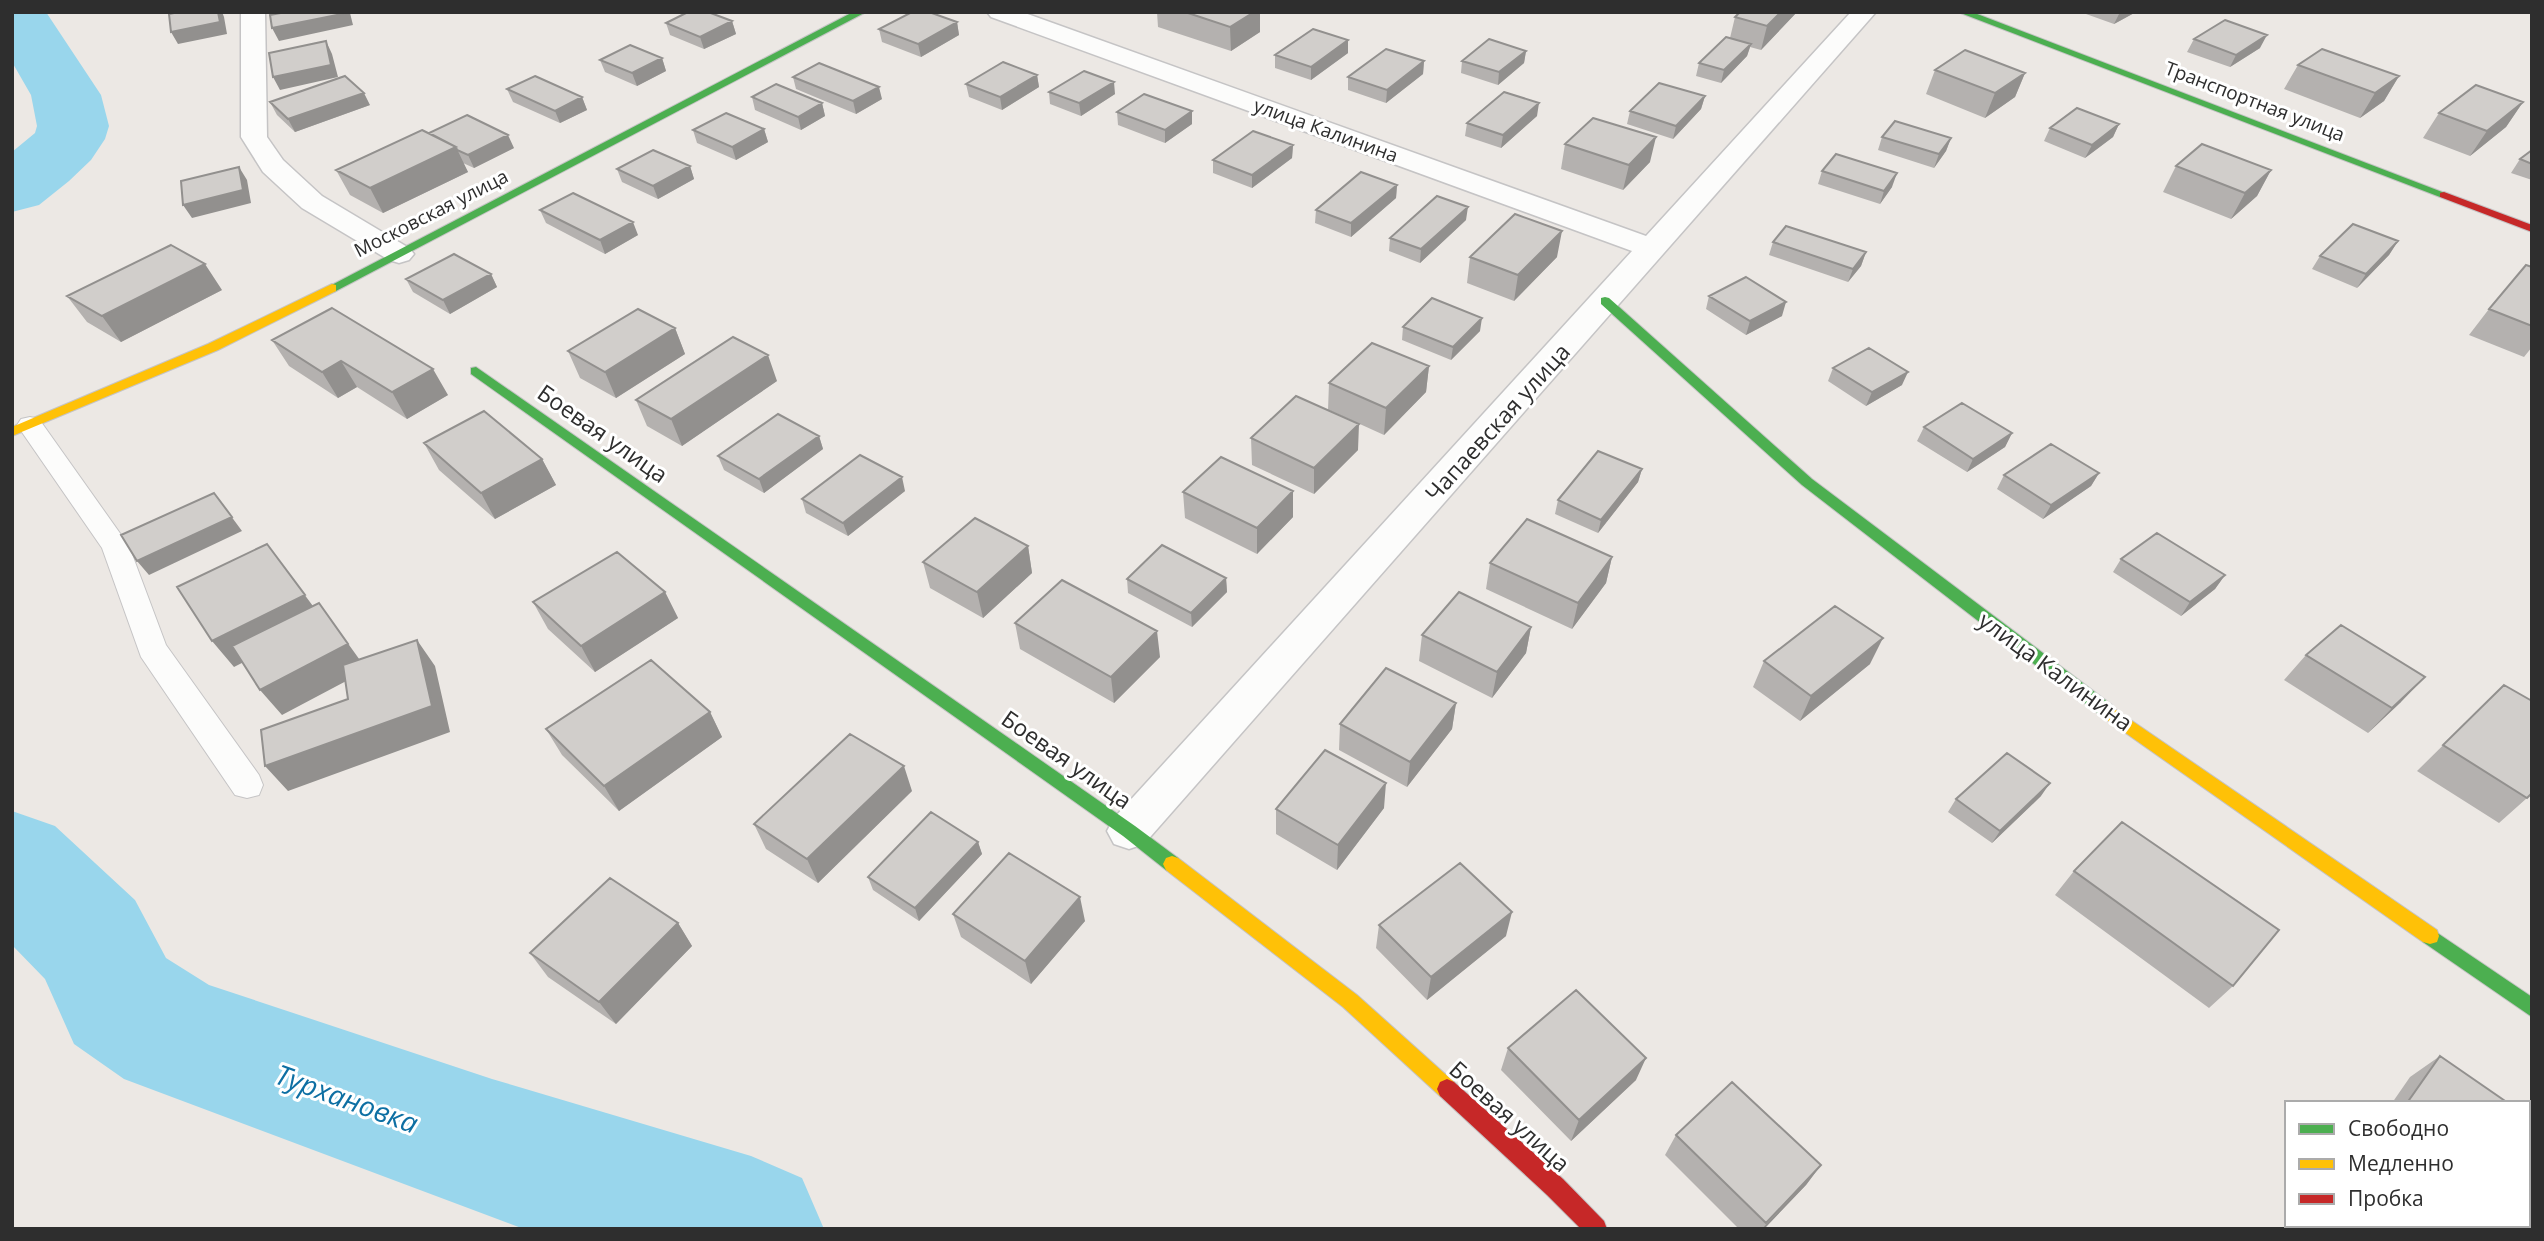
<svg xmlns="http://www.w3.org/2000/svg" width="2544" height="1241" viewBox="0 0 2544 1241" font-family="'Open Sans',sans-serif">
	<rect width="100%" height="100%" fill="#ece8e4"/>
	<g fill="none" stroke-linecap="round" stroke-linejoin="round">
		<path fill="#99d6ec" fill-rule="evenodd" d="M12 12H46L101 95 109 126 105 139 91 160 69 181 39 205 12 212V152L35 133 37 126 31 95 12 62Z
			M12 811 55 826 135 900 166 958 209 985 492 1079 751 1156 802 1178 824 1229H524L124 1079 74 1044 45 979 12 945Z"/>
		<g stroke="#c5c4c5" stroke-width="2">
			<path id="lane" d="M30 417 39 419 129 546 166 645 259 775 263 785 259 795 247 798 235 795 141 657 102 548 17 425 21 419Z"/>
		</g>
		<g stroke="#c5c4c5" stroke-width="3">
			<path id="street" d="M241 12H265L267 137 283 160 322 196 409 248 414 254 409 260 399 263 389 260 302 208 263 172 241 137Z
				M987 12H1022L1646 236 1851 12H1876L1144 844 1129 849 1114 844 1107 831 1114 818 1632 251 991 17Z"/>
		</g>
		<g stroke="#c5c4c5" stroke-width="2">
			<path id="fast" d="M853 12H866L336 291 332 292 326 288Z
				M1958 12H1972L2450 195 2440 197Z
				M1605 297 1609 298 1812 479 2112 705 2114 710 2112 715H2100L1802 485 1601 304V298Z
				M476 367 1135 826 1178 858 1181 864 1178 870 1172 872 1166 870 1123 836 471 374V368Z
				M2430 928 2532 997V1017L2423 942 2421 936 2423 930Z"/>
		</g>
		<g stroke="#c5c4c5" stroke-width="2">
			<path id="slow" d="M332 284 336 285V291L218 350 12 436V427L208 344Z
				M2106 703 2437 930 2439 936 2437 942 2430 944 2423 942 2100 715 2098 710 2100 705Z
				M1172 856 1178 858 1357 995 1454 1082 1457 1089 1454 1096 1447 1099 1440 1096 1343 1007 1166 870 1163 864 1166 858Z"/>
		</g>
		<g stroke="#c5c4c5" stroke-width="2">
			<path id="jam" d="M2444 192 2532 225V232L2440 197V193Z
				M1447 1079 1454 1082 1563 1179 1604 1221 1607 1229H1581L1547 1195 1440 1096 1437 1089 1440 1082Z"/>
		</g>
		<use href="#lane" fill="#fcfcfb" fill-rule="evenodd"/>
		<use href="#street" fill="#fcfcfb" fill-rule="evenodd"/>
		<use href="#fast" fill="#4caf50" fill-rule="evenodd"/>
		<use href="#slow" fill="#ffc107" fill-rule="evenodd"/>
		<use href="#jam" fill="#c62828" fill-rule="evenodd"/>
	</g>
	<path fill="#b4b1af" d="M1157 12H1260V32L1231 51 1158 27Z
		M1797 12 1761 50 1750 47 1747 56 1721 83 1696 76 1699 63 1730 38 1735 17Z
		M2087 12H2136L2114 24 2086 14Z
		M732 21 736 34 704 49 670 35 666 23Z
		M957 22 959 35 921 57 882 42 879 29Z
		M2194 39 2260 48 2230 67 2187 52Z
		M1348 40V53L1311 80 1275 68V55Z
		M1526 51 1524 63 1498 85 1461 73 1462 61Z
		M662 58 666 71 637 86 605 72 600 60Z
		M1424 61 1423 74 1386 103 1348 90V77Z
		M2298 65 2399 76 2384 101 2360 118 2284 89Z
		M1935 70 2025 73 2015 97 1985 118 1926 94Z
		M1037 75 1039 87 1002 110 969 97 966 84Z
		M793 77 882 99 856 114 796 89Z
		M507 89 582 97 587 110 560 123 513 102Z
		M1049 92 1115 94 1081 116 1050 104Z
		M1705 96 1701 109 1673 139 1627 124 1630 111Z
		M752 97 822 103 825 116 801 130 755 110Z
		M270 102 370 105 295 132 277 115Z
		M2523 102 2506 127 2470 156 2423 138 2439 113Z
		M1117 112 1192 124 1165 143 1118 125Z
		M1537 116 1501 148 1465 136 1467 123Z
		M2119 124 2113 137 2085 158 2044 141 2050 128Z
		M764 129 768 142 736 160 697 143 693 130Z
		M429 133 514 148 474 168 463 163 468 172 383 213 350 195 336 170Z
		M1882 137 1951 138 1946 151 1934 168 1878 150Z
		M1565 144 1650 162 1623 190 1561 169Z
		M1293 145 1292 158 1252 188 1213 173V160Z
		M2532 150V180L2511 173 2520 159Z
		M690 166 694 179 658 199 622 182 617 169Z
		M2176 166 2271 170 2257 196 2231 219 2163 192Z
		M1822 171 1892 187 1880 204 1818 184Z
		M1397 185 1396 198 1351 237 1315 223 1316 210Z
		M540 210 638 235 605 254 546 223Z
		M1466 220 1420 263 1389 251 1390 238Z
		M2398 241 2389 255 2357 288 2312 269 2320 256Z
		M1773 242 1866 252 1861 266 1848 282 1769 255Z
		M1470 257H1557L1514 301 1467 283Z
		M2532 267V347L2524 357 2469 335 2489 309Z
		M491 274 497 287 450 314 413 292 406 279Z
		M222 290 121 342 87 322 67 296Z
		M1709 296 1782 316 1746 335 1706 309Z
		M1403 327 1480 331 1451 360 1402 340Z
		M675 328 685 354 616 398 580 378 568 351Z
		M272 340 448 395 407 419 357 387 338 398 289 366Z
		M1429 366 1426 392 1384 435 1329 410 1358 450 1314 494 1252 465 1251 438 1328 410 1329 383Z
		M1833 368 1902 385 1866 406 1828 381Z
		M777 381 682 446 647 426 636 400Z
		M1924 427 2012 433 2005 447 1967 472 1917 441Z
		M819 436 823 449 764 493 724 470 718 456Z
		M424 443 542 459 556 485 495 519 439 470Z
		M1642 469 1638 482 1598 533 1555 514 1558 500Z
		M2099 473 2091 486 2043 519 1997 489 2004 475Z
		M905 491 848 536 806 513 802 499Z
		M1293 491V517L1257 554 1185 518 1183 492Z
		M1028 546 1032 573 983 618 930 588 923 562Z
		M1612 557 1606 583 1572 629 1486 589 1490 563Z
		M2121 559 2225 575 2215 589 2181 616 2113 572Z
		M1226 578 1227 592 1192 627 1128 593 1127 579Z
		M665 592 678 618 595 672 548 629 533 602Z
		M1015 623 1160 657 1114 703 1020 649Z
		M1531 627 1526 653 1492 698 1419 661 1422 635Z
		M2306 655 2401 702 2368 733 2284 680Z
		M1764 661 1870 664 1800 721 1753 687Z
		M2504 685 2527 798 2499 823 2417 771Z
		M1456 703 1452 729 1407 787 1339 750 1340 724Z
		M710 712 722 737 619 811 562 755 546 729Z
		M912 791 818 883 766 849 754 824Z
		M2041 796 1992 843 1948 812 1956 799Z
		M1384 808 1337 870 1276 834V809Z
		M978 842 982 854 919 921 873 890 868 877Z
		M2074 871 2233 986 2209 1008 2055 895Z
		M953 914 1085 921 1031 984 961 937Z
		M678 923 692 946 616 1024 548 977 530 953Z
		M1379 925 1506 936 1427 1000 1376 948Z
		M1508 1048 1636 1080 1571 1141 1501 1070Z
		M2440 1056 2508 1103H2392L2410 1077Z
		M1676 1135 1821 1165 1806 1185 1764 1229H1739L1665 1155Z"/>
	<path fill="#92908e" d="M218 12H222L224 17 227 34 178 44 171 32Z
		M347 12 350 13 353 25 279 41 272 28Z
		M1254 12H1260V32L1231 51 1230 27Z
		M1781 12H1797L1761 50 1767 26Z
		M2120 12H2136L2114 24Z
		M732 21 736 34 704 49 700 37Z
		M957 22 959 35 921 57 918 44Z
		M2267 35 2260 48 2230 67 2236 55Z
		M1348 40V53L1311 80V67Z
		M326 41 332 54 338 77 280 90 273 77Z
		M1751 44 1747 56 1721 83 1724 70Z
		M1526 51 1524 63 1498 85 1499 72Z
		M662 58 666 71 637 86 632 73Z
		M1424 61 1423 74 1386 103 1387 90Z
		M2025 73 2015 97 1985 118 1995 93Z
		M1037 75 1039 87 1002 110 1000 97Z
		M2399 76 2384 101 2360 118 2375 93Z
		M1114 82 1115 94 1081 116 1079 103Z
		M879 87 882 99 856 114 853 101Z
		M364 93 370 105 295 132 288 119Z
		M1705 96 1701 109 1673 139 1676 126Z
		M582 97 587 110 560 123 555 111Z
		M2523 102 2506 127 2470 156 2487 131Z
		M822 103 825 116 801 130 798 117Z
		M1539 103 1537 116 1501 148 1503 135Z
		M1192 111V124L1165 143V130Z
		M2119 124 2113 137 2085 158 2092 145Z
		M764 129 768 142 736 160 732 147Z
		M508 135 514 148 474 168 468 155Z
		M1656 137 1650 162 1623 190 1629 165Z
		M1951 138 1946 151 1934 168 1939 154Z
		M1293 145 1292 158 1252 188V175Z
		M456 147 468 172 383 213 370 188Z
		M690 166 694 179 658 199 653 186Z
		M239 167 247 180 251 203 192 218 183 205Z
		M2271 170 2257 196 2231 219 2245 193Z
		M1897 173 1892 187 1880 204 1884 191Z
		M1397 185 1396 198 1351 237V223Z
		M1468 207 1466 220 1420 263 1421 249Z
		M633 222 638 235 605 254 600 240Z
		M1562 231 1557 257 1514 301 1518 275Z
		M2398 241 2389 255 2357 288 2366 274Z
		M1866 252 1861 266 1848 282 1853 269Z
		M205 264 222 290 121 342 102 316Z
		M491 274 497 287 450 314 443 300Z
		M1786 302 1782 316 1746 335 1750 321Z
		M1482 318 1480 331 1451 360 1453 347Z
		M675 328 685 354 616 398 605 372Z
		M768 355 777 381 682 446 671 419Z
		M341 361 357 387 338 398 322 372Z
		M1429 366 1426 392 1384 435 1386 408Z
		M433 369 448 395 407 419 392 392Z
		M1908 372 1902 385 1866 406 1872 392Z
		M1359 424 1358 450 1314 494V468Z
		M2012 433 2005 447 1967 472 1973 459Z
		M819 436 823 449 764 493 759 479Z
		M542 459 556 485 495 519 481 493Z
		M1642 469 1638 482 1598 533 1601 520Z
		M2099 473 2091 486 2043 519 2051 505Z
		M902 477 905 491 848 536 843 523Z
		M1293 491V517L1257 554V528Z
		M214 493 242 531 149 575 137 561Z
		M267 544 324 621 234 667 212 641Z
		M1028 546 1032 573 983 618 977 592Z
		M1612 557 1606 583 1572 629 1578 603Z
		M2225 575 2215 589 2181 616 2190 602Z
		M1226 578 1227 592 1192 627 1191 613Z
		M665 592 678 618 595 672 581 646Z
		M319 603 367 670 282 715 260 690Z
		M1531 627 1526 653 1492 698 1497 672Z
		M1157 631 1160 657 1114 703 1111 677Z
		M1883 638 1870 664 1800 721 1811 696Z
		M417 640 435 666 450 732 288 791 265 766 432 706Z
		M2425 677 2401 702 2368 733 2392 708Z
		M1456 703 1452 729 1407 787 1410 762Z
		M710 712 722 737 619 811 604 786Z
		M904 766 912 791 818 883 807 859Z
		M1386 783 1384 808 1337 870 1338 845Z
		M2050 783 2041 796 1992 843 2000 831Z
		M978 842 982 854 919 921 915 908Z
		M1080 897 1085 921 1031 984 1025 961Z
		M1512 912 1506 936 1427 1000 1431 977Z
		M678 923 692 946 616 1024 599 1002Z
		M1646 1058 1636 1080 1571 1141 1579 1120Z
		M1821 1165 1806 1185 1764 1229H1762Z"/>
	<path fill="#d1cecb" stroke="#92908e" stroke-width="2" d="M179 12H218L220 22 171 32 169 14Z
		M286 12H347V13L272 28 270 15Z
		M688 12H708L732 21 700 37 666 23Z
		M912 12H929L957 22 918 44 879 29Z
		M1185 12H1254L1230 27Z
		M1740 12H1781L1767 26 1735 17Z
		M2225 20 2267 35 2236 55 2194 39Z
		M1313 29 1348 40 1311 67 1275 55Z
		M1726 37 1751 44 1724 70 1699 63Z
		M1489 39 1526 51 1499 72 1462 61Z
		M326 41 331 65 273 77 269 53Z
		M630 45 662 58 632 73 600 60Z
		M1386 49 1424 61 1387 90 1348 77Z
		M2322 49 2399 76 2375 93 2298 65Z
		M1965 50 2025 73 1995 93 1935 70Z
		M1003 62 1037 75 1000 97 966 84Z
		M819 63 879 87 853 101 793 77Z
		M1084 71 1114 82 1079 103 1049 92Z
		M345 76 364 93 288 119 270 102Z
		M535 76 582 97 555 111 507 89Z
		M1659 83 1705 96 1676 126 1630 111Z
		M776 84 822 103 798 117 752 97Z
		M2476 85 2523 102 2487 131 2439 113Z
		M1504 92 1539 103 1503 135 1467 123Z
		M1144 94 1192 111 1165 130 1117 112Z
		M2077 108 2119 124 2092 145 2050 128Z
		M726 113 764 129 732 147 693 130Z
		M467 115 508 135 468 155 457 150 456 147 429 133Z
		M1593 118 1656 137 1629 165 1565 144Z
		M1895 121 1951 138 1939 154 1882 137Z
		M422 130 456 147 370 188 336 170Z
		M1253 131 1293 145 1252 175 1213 160Z
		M2202 144 2271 170 2245 193 2176 166Z
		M653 150 690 166 653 186 617 169Z
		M2532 150V164L2520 159Z
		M1836 154 1897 173 1884 191 1822 171Z
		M239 167 243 190 183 205 181 181Z
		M1361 172 1397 185 1351 223 1316 210Z
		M573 193 633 222 600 240 540 210Z
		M1437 196 1468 207 1421 249 1390 238Z
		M1515 214 1562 231 1518 275 1470 257Z
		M2353 224 2398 241 2366 274 2320 256Z
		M1786 226 1866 252 1853 269 1773 242Z
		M171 245 205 264 102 316 67 296Z
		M454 254 491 274 443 300 406 279Z
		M2526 265 2532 267V326L2489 309Z
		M1746 277 1786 302 1750 321 1709 296Z
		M1432 298 1482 318 1453 347 1403 327Z
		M332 308 433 369 392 392 341 361 322 372 272 340Z
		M638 309 675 328 605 372 568 351Z
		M733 337 768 355 671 419 636 400Z
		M1372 343 1429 366 1386 408 1329 383Z
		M1869 348 1908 372 1872 392 1833 368Z
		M1296 396 1359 424 1314 468 1251 438Z
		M1962 403 2012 433 1973 459 1924 427Z
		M484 411 542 459 481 493 424 443Z
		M778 414 819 436 759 479 718 456Z
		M2051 444 2099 473 2051 505 2004 475Z
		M1598 451 1642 469 1601 520 1558 500Z
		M860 455 902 477 843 523 802 499Z
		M1221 457 1293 491 1257 528 1183 492Z
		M214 493 232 517 137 561 121 535Z
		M975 518 1028 546 977 592 923 562Z
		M1527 519 1612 557 1578 603 1490 563Z
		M2157 533 2225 575 2190 602 2121 559Z
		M267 544 305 595 212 641 177 587Z
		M1162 545 1226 578 1191 613 1127 579Z
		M617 552 665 592 581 646 533 602Z
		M1062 580 1157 631 1111 677 1015 623Z
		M1459 592 1531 627 1497 672 1422 635Z
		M319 603 348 644 260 690 232 646Z
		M1835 606 1883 638 1811 696 1764 661Z
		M2341 625 2425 677 2392 708 2306 655Z
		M417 640 432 706 265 766 261 730 348 699 343 665Z
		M651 660 710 712 604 786 546 729Z
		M1386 668 1456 703 1410 762 1340 724Z
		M2504 685 2532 701V793L2527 798 2443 745Z
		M850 734 904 766 807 859 754 824Z
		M1325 750 1386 783 1338 845 1276 809Z
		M2007 753 2050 783 2000 831 1956 799Z
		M931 812 978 842 915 908 868 877Z
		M2122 822 2279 930 2233 986 2074 871Z
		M1009 853 1080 897 1025 961 953 914Z
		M1460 863 1512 912 1431 977 1379 925Z
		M610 878 678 923 599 1002 530 953Z
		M1576 990 1646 1058 1579 1120 1508 1048Z
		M2440 1056 2508 1103H2407Z
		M1732 1082 1821 1165 1766 1223 1676 1135Z
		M2528 1116 2532 1119 2528 1126Z"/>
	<g text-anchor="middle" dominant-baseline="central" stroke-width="6" stroke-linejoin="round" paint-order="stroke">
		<g font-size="19" fill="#2e2e2e" stroke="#fff">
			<text transform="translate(2255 101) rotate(21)">Транспортная улица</text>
			<text transform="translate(1326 130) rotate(20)">улица Калинина</text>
			<text transform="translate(431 213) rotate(-27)">Московская улица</text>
		</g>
		<g font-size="23" fill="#2e2e2e" stroke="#fff">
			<text transform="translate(1497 422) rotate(-48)">Чапаевская улица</text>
			<text transform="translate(603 433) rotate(35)">Боевая улица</text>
			<text transform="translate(2056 671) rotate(36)">улица Калинина</text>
			<text transform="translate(1067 759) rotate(35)">Боевая улица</text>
			<text transform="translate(1510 1116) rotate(42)">Боевая улица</text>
		</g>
		<g font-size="28" font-style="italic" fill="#0d6fa3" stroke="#fff">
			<text transform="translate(347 1098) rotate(20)">Турхановка</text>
		</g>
	</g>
	<rect width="2544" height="1241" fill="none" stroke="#2e2e2e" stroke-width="28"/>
	<rect x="2285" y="1101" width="245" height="126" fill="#ffffff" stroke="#ababab" stroke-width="2"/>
	<rect x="2299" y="1124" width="35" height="10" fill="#4caf50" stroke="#ababab" stroke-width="2"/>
	<text x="2348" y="1136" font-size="21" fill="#2e2e2e">Свободно</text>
	<rect x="2299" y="1159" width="35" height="10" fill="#ffc107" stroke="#ababab" stroke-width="2"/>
	<text x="2348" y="1171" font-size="21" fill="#2e2e2e">Медленно</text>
	<rect x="2299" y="1194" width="35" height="10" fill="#c62828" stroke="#ababab" stroke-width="2"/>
	<text x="2348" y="1206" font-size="21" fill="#2e2e2e">Пробка</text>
</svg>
